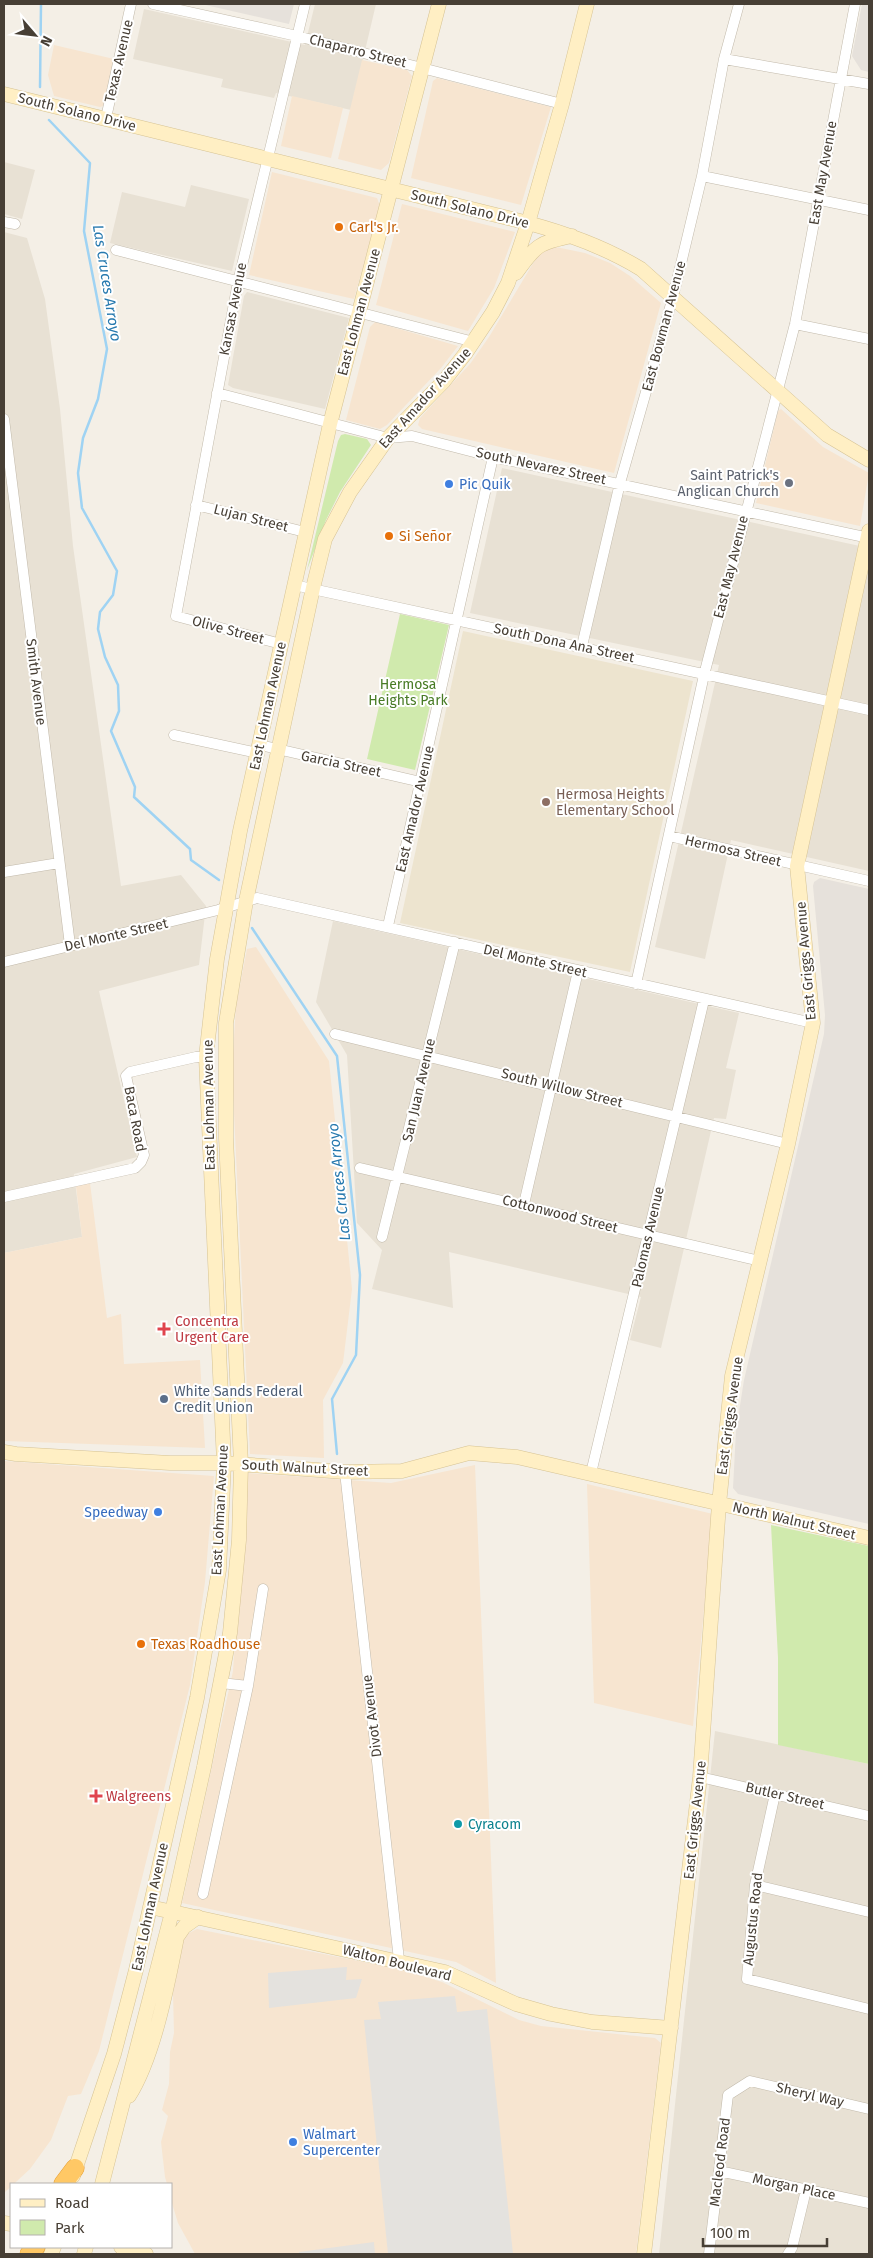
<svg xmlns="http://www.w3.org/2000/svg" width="873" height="2258" viewBox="0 0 873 2258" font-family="'Fira Sans',sans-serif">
	<rect width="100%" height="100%" fill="#f4efe6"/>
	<path fill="#e8e1d4" d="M315 4H376L351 110 276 93 274 98 221 87 223 79 133 59 144 9 305 45Z
		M4 162 35 170 22 219 4 214Z
		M191 185 249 199 232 271 110 243 122 192 185 207Z
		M4 232 27 238 45 299 60 409 73 546 121 886 181 875 206 906 199 965 99 991 137 1157 74 1174 82 1237 4 1253Z
		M247 292 349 318 325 409 233 388 228 385 244 296Z
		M502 468 869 548V871L731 840 705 959 655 947 719 665 470 613Z
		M333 921 739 1013 726 1068 736 1070 726 1119 714 1118 661 1348 630 1340 641 1297 449 1252 453 1308 372 1289 382 1250 357 1223 347 1055 316 1002Z
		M715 1731 869 1764V2254H659Z"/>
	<path fill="#f7e5d0" d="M54 45 114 59 103 106 100 107 54 96 48 75Z
		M362 60 407 70 412 76 389 163 381 170 338 159Z
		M437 78 551 107 521 205 411 178 433 81Z
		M292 96 343 108 331 158 281 146Z
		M272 172 377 198 380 206 354 299 249 275Z
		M402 204 515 232 494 288 468 331 376 305Z
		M551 246 585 253 610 263 630 276 661 303 614 473 422 429 418 425 420 418 470 364 489 337 532 265 541 252Z
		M375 322 458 346 441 368 387 425 380 429 346 420 370 327Z
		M781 409 823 447 869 473 860 526 756 503 778 411Z
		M256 947 329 1061 352 1289 343 1363 323 1400 324 1458 250 1454 232 1070 236 1005 247 949Z
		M90 1183 107 1318 121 1314 124 1364 200 1360 205 1448 4 1441V1253L82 1237 76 1186Z
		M4 1461 214 1476 205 1582 190 1685 99 2051 81 2094 68 2096 51 2140 30 2169 4 2193Z
		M475 1465 496 1983 456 1962 182 1903 233 1671 247 1473 391 1483Z
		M587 1484 713 1514 693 1726 594 1703Z
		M197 1929 399 1969 442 1982 519 2020 541 2026 655 2038 661 2043 636 2254H195L178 2223 171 2200V2184H167L165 2177 161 2142 168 2116 162 2110 169 2084 170 2052 174 2033 173 1993 183 1939 189 1933Z"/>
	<path fill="#e6e1db" d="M201 4H294L289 24Z
		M862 4H869V72L861 70 852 56Z
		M820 878 869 889V1524L738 1494 733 1488 736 1431 744 1380 824 1034 825 1015 813 886 814 882Z"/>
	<path fill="#ede4cf" d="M463 631 693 681 630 972 400 923Z"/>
	<path fill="#d0eaad" d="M345 434 367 439 371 445 340 492 326 520 307 570 338 441 341 435Z
		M400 614 449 625 415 770 367 759Z
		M771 1525 869 1546V1764L778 1745V1658Z"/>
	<path fill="#e4e2de" d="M347 1967 346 1980 362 1979 356 1998 269 2008 268 1973Z
		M455 1996 457 2012 487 2009 513 2254H388L364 2020 381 2019 378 2002Z
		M374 2242 375 2254H299V2252Z"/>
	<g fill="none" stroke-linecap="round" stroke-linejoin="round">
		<path stroke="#9fd3f3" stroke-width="2.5" d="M40 87 41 4
			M49 120 90 163 84 231 107 349 98 399 83 438 78 473 82 508 117 571 113 595 100 612 98 629 105 657 118 685 119 711 111 731 135 787 134 797 190 849 191 860 219 880
			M252 928 337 1056 360 1275 356 1355 332 1399 337 1454"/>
		<g stroke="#c2baab" stroke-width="11">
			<path id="street" d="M153 4 297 36 562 104
				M724 59 869 84
				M106 118 131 4
				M702 176 869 210
				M4 222 15 224
				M116 250 474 342
				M795 324 869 339
				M217 393 388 438 412 436 493 457 869 538
				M4 419 70 945
				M196 505 305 532
				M294 585 869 710
				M281 644 176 616 238 282 305 4
				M582 646 620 483 673 297 702 176 724 59 739 4
				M174 735 258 753
				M260 745 421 782
				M669 836 869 881
				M4 872 59 863
				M388 926 493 457
				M4 962 218 910 257 898 813 1023
				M636 984 704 675 795 324 855 4
				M335 1034 788 1144
				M360 1168 760 1261
				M4 1197 135 1168 141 1162 144 1155 126 1076 130 1072 196 1057H206
				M524 1204 578 971
				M382 1237 455 942
				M345 1472 399 1960
				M591 1473 704 1000
				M248 1686 263 1589
				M700 1777 869 1816
				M775 1794 755 1885 747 1979 869 2009
				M755 1885 869 1912
				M203 1894 248 1686 221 1683
				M719 2171 869 2203
				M709 2254 728 2095 750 2081 869 2109
				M788 2254 792 2248 806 2190"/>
		</g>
		<g stroke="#d6c394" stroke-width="15">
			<path id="secondary" d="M4 94 528 223C569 234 605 247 641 269L827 435 869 460
				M516 273C536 245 538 243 572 236
				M4 1452 16 1454 170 1463H224L345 1472 402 1471 469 1453 517 1457 869 1538
				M150 1907 445 1972 516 2004 551 2014 592 2022 671 2028
				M129 2096C154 2057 168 1983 177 1937L184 1927 198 1917
				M73 2176 114 2054 136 1970 197 1698 219 1570 224 1463 206 1057 217 959 240 831 330 424 439 4
				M102 2184 172 1912 204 1767 230 1633 239 1540 241 1464 226 1138V1023L246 901 313 588 325 539 350 492 388 438 444 381 465 354 493 312 508 283 528 223 562 104 587 4
				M4 2223 11 2224
				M121 2247 146 2254
				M51 2254 54 2247
				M84 2254 86 2247
				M644 2254 700 1777 719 1504 732 1376 788 1144 813 1023 797 866 869 531"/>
		</g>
		<g stroke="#e49d30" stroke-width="19">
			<path id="highway" d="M63 2184 75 2168
				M29 2254 36 2247"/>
		</g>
		<use href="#street" stroke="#fff" stroke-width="10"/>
		<use href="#secondary" stroke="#ffefc4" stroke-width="14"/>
		<use href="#highway" stroke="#ffc865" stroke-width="18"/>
	</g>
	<g fill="#e8710a" stroke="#fff" stroke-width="2">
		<circle cx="339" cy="227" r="5"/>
		<circle cx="389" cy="536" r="5"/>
		<circle cx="141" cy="1644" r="5"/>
	</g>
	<circle fill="#6b7280" stroke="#fff" stroke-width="2" cx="789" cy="483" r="5"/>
	<g fill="#3f7fe0" stroke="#fff" stroke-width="2">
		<circle cx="449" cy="484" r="5"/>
		<circle cx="158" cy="1512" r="5"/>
		<circle cx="293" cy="2142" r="5"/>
	</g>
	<circle fill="#8d6e63" stroke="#fff" stroke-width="2" cx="546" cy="802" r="5"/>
	<g fill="#e0444e" stroke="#fff" stroke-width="2">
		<path d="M161.5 1321.5h5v5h5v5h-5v5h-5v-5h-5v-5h5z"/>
		<path d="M93.5 1788.5h5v5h5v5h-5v5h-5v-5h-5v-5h5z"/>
	</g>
	<circle fill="#5c6f8a" stroke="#fff" stroke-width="2" cx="164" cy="1399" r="5"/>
	<circle fill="#0f9aa8" stroke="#fff" stroke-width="2" cx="458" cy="1824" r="5"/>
	<g text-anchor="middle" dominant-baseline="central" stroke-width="4" stroke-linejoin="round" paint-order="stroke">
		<g font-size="14" fill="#473f35" stroke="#fff">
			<text transform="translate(358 51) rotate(14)">Chaparro Street</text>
			<text transform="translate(119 61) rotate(-77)">Texas Avenue</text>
			<text transform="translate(77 112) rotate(14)">South Solano Drive</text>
			<text transform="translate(823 173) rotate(-80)">East May Avenue</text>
			<text transform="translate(470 209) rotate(14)">South Solano Drive</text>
			<text transform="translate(233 309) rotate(-79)">Kansas Avenue</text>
			<text transform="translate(359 312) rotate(-75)">East Lohman Avenue</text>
			<text transform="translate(664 326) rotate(-75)">East Bowman Avenue</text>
			<text transform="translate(425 398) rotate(-48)">East Amador Avenue</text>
			<text transform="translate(541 466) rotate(12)">South Nevarez Street</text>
			<text transform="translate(251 518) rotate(14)">Lujan Street</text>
			<text transform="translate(731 567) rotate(-76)">East May Avenue</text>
			<text transform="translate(228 630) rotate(15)">Olive Street</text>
			<text transform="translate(564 643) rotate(12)">South Dona Ana Street</text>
			<text transform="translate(36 682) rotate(83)">Smith Avenue</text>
			<text transform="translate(268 706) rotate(-78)">East Lohman Avenue</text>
			<text transform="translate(341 764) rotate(12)">Garcia Street</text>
			<text transform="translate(415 809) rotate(-77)">East Amador Avenue</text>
			<text transform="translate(733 851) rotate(13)">Hermosa Street</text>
			<text transform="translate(116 935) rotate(-13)">Del Monte Street</text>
			<text transform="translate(535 961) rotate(13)">Del Monte Street</text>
			<text transform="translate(806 961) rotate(-95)">East Griggs Avenue</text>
			<text transform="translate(562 1088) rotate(14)">South Willow Street</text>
			<text transform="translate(419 1090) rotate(-77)">San Juan Avenue</text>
			<text transform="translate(209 1105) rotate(-91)">East Lohman Avenue</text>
			<text transform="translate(135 1119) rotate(79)">Baca Road</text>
			<text transform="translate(560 1214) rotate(14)">Cottonwood Street</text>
			<text transform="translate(648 1237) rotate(-77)">Palomas Avenue</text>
			<text transform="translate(730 1416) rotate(-82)">East Griggs Avenue</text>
			<text transform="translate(305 1468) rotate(3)">South Walnut Street</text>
			<text transform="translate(220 1510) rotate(-87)">East Lohman Avenue</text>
			<text transform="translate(794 1521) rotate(13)">North Walnut Street</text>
			<text transform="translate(372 1716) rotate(-97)">Divot Avenue</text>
			<text transform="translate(785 1796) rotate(13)">Butler Street</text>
			<text transform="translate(695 1820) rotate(-84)">East Griggs Avenue</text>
			<text transform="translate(150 1907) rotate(-78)">East Lohman Avenue</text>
			<text transform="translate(753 1919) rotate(-84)">Augustus Road</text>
			<text transform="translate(397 1963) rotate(14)">Walton Boulevard</text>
			<text transform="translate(810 2095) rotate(13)">Sheryl Way</text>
			<text transform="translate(720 2162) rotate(-83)">Macleod Road</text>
			<text transform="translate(794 2187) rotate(12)">Morgan Place</text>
		</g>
		<g font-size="14" fill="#c56008" stroke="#fff" text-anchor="start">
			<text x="349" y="227">Carl's Jr.</text>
			<text x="399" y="536">Si Señor</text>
			<text x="151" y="1644">Texas Roadhouse</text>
		</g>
		<g font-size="14" fill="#5b616d" stroke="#fff" text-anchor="end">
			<text x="779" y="475">Saint Patrick's<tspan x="779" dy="16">Anglican Church</tspan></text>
		</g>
		<g font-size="14" fill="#366cbe" stroke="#fff" text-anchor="start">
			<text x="459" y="484">Pic Quik</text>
			<text x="148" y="1512" text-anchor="end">Speedway</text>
			<text x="303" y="2134">Walmart<tspan x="303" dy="16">Supercenter</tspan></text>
		</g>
		<g font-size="14" fill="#487b25" stroke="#fff">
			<text x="408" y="684">Hermosa<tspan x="408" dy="16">Heights Park</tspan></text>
		</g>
		<g font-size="14" fill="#785e54" stroke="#fff" text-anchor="start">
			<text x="556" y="794">Hermosa Heights<tspan x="556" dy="16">Elementary School</tspan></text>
		</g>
		<g font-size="14" fill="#be3a42" stroke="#fff" text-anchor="start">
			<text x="175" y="1321">Concentra<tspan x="175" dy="16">Urgent Care</tspan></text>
			<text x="106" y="1796">Walgreens</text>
		</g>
		<g font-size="14" fill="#4e5e75" stroke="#fff" text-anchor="start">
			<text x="174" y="1391">White Sands Federal<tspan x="174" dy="16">Credit Union</tspan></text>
		</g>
		<g font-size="14" fill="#0d838f" stroke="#fff" text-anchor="start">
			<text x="468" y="1824">Cyracom</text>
		</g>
		<g font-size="15" font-style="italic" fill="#287aaf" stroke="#fff">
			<text transform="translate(107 283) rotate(81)">Las Cruces Arroyo</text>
			<text transform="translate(339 1182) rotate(-96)">Las Cruces Arroyo</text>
		</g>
	</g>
	<rect width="873" height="2258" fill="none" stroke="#473f35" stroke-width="10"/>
	<rect x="10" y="2183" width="162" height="65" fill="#ffffff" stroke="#b5b2ae"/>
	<rect x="20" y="2199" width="25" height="8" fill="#ffefc4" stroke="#b5b2ae"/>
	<text x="55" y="2208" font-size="15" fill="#473f35">Road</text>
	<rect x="20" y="2220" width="25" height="15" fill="#d0eaad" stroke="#b5b2ae"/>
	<text x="55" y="2233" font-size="15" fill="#473f35">Park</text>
	<g transform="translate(35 35) rotate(118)" stroke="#ffffff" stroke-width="4" paint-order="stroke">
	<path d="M0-4L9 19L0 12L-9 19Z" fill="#473f35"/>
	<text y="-8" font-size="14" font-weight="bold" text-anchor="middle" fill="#473f35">N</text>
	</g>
	<path d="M703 2238v8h124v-8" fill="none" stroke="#473f35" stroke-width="2.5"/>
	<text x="710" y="2238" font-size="15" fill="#473f35" stroke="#ffffff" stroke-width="4" paint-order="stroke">100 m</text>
</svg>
